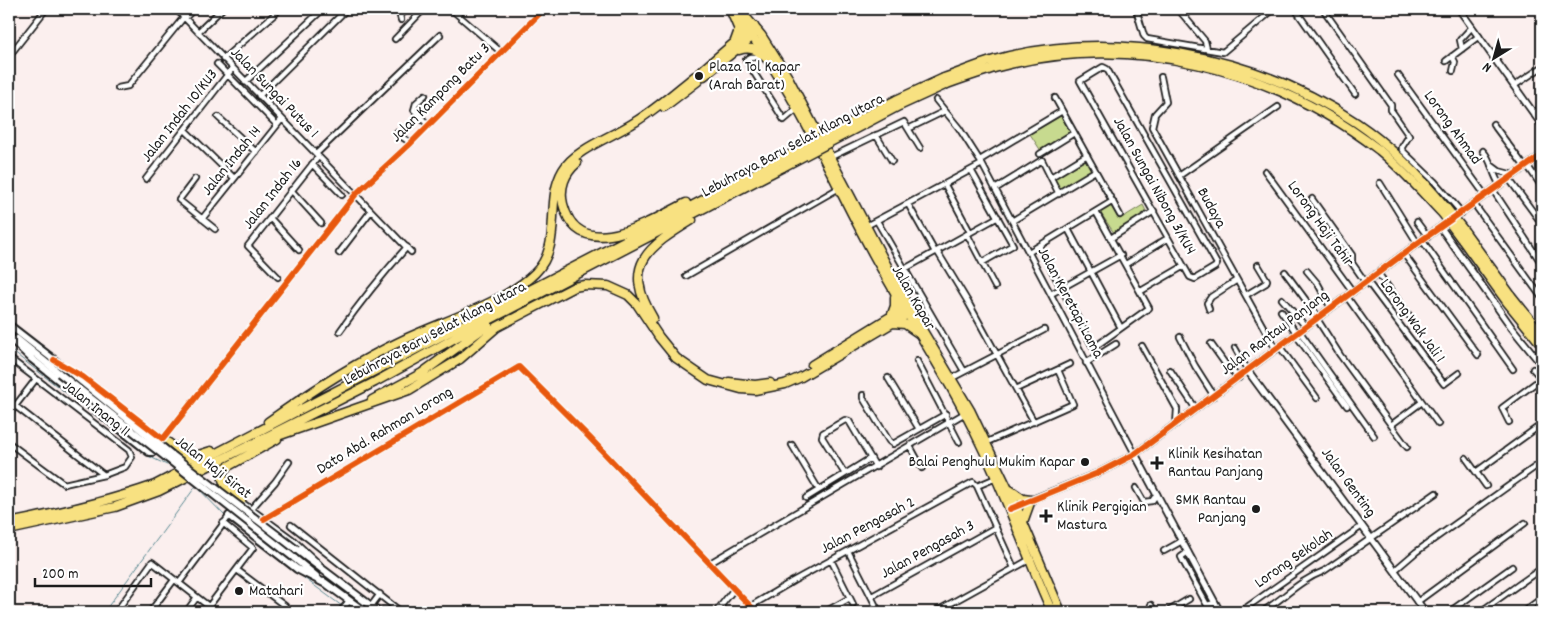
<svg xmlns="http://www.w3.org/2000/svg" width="1551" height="621" viewBox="0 0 1551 621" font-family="Dekko,sans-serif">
	<rect width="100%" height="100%" fill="#fbefee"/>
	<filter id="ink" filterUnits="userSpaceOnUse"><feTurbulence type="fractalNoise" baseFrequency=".02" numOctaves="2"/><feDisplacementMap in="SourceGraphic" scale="10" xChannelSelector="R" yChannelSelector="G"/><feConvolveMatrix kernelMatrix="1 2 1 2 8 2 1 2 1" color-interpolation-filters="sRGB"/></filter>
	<g filter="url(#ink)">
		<path fill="#c7da8f" stroke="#727b56" d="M1061 116 1071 134 1041 151 1030 134Z
			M1085 159 1092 170 1060 189 1054 179Z
			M1143 205 1147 213 1114 233 1100 212 1111 206 1120 219Z"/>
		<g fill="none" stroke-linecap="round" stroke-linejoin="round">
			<path stroke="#598891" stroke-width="1" d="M9 349 148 456 167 465
				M190 481 195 485
				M229 520 285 564
				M296 572 350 612
				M104 612 196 486 226 517"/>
			<g stroke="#1c1c1c" stroke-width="8">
				<path id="minor" d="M176 9 411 252
					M451 9 501 52
					M1136 9 1144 36 1147 39 1223 52 1274 9
					M1178 9 1205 41 1207 49
					M1295 9 1355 94
					M1323 9 1391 105V110L1409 136 1402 147V150L1434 181 1462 213
					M185 18 194 9
					M401 20 400 16 407 9
					M198 32 222 9
					M395 39 424 9
					M1462 49 1460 40 1472 27
					M9 56 46 9
					M1452 56 1455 62 1453 71
					M763 57H751L746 60 784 120 798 108
					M223 59 276 13
					M1446 61 1479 36
					M217 64 277 125
					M1103 67 1107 69 1217 264 1215 267 1195 279 1190 277 1080 81Z
					M1398 75 1485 195
					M1161 77 1166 102 1155 114 1152 127 1276 350
					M245 82 323 9
					M1514 86 1542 67
					M118 88 128 86 184 17
					M425 95 416 103 414 110 428 125
					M259 96 347 9
					M1055 98 1120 215
					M936 100 959 128 982 164 1135 454
					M1534 113 1542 107
					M218 117 256 152
					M1493 124 1525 167
					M910 128 945 111
					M185 130 234 178
					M396 133 411 143
					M876 135 892 161
					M1483 151C1492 160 1492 174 1500 185
					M316 154 440 35
					M1040 154 1074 133
					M831 157 904 122 920 148
					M980 160 1062 111
					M312 164 342 195
					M1491 165 1499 171 1514 175
					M1527 165 1542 187
					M971 170 1013 245 983 262
					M1265 171 1353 292
					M1179 176 1278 107
					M1051 177 1087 155
					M146 179 232 69
					M195 179 179 200 215 229
					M1509 179 1542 224
					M1380 183 1418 244
					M945 185 970 232
					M995 189 1042 160 1059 194
					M291 190 321 223
					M1493 190 1542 264
					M1312 199 1352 255V263L1366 283
					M908 204 935 252
					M1474 204 1542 298
					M270 218 299 250
					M202 219 282 119
					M877 221 964 371
					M1012 221 1095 171
					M1417 222 1428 237
					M866 226 982 164
					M1068 229 1121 328
					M967 234 995 287
					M1111 238 1154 211
					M1422 240 1513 369
					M1039 246 1092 345 1096 346 1149 308 1096 212
					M937 251 968 302 1034 422
					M1029 252 1113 201
					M339 253 371 211
					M1404 254 1478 355
					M1126 264 1168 238
					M1307 271 1318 284 1331 308
					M1285 272 1319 318
					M1378 273 1411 318
					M686 276 839 188
					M892 276 998 217
					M278 277 248 246 318 157
					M1367 281 1444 384 1459 373
					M1141 291 1184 266
					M1051 294 1121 255
					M1246 295 1266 283 1267 280 1258 265
					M1347 297 1438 424
					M1282 299 1306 327
					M1209 309 1207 303 1211 297 1237 280
					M1281 311 1297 334
					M1317 319 1340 355 1407 447
					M340 331C361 301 382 275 407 247
					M1300 332 1374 436
					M1296 335 1347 406
					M1180 337 1195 366 1214 396
					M1211 344 1226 365 1239 378
					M1142 346 1177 409 1176 424
					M1280 347 1317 398
					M1235 348 1248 371
					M9 358 129 450 132 457 125 467 104 475 64 484 9 443
					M917 361 959 442
					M1086 363 1116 344
					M1533 369 1542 379
					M1170 370 1196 409
					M73 371 163 439 356 194 411 143 544 9
					M888 378 919 429
					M952 378 1044 330
					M1016 389 1070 364
					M863 395V398L889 441 893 444 946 414
					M9 401 104 475
					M9 414 36 379
					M1509 422 1502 408 1542 378
					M1391 425 1422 402
					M987 442 1073 404 1058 370
					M792 445 819 490
					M910 446 922 468
					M1466 458 1476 472
					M845 474 822 437 823 433 845 420 849 421 876 467
					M977 486 1014 568
					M1486 486 1476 472 1542 424
					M1136 488 1144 502 1152 501 1157 494
					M806 498 871 458
					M240 501 292 539 319 564
					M251 509 275 482 289 462
					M264 519 519 367 589 437 756 612
					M291 525 401 612
					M848 551 879 612
					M1164 551 1182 541
					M1188 552 1181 557 1184 563 1207 605 1215 603
					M831 560 853 604
					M710 563 965 413
					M237 570 285 606
					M1395 570 1416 552 1542 462
					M179 583 230 515
					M872 596 996 527
					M1417 602 1525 523
					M1151 605 1155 612
					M209 606 253 548 223 523
					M371 606 380 594
					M751 606 793 581 973 482 977 486 996 478
					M116 612 152 562 216 612
					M150 612 174 580
					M186 612 197 597
					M340 612 349 601
					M716 612 734 589
					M825 612 848 599
					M935 612 1029 560
					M1167 612 1189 599
					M1240 612 1362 526
					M1262 612C1284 598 1300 580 1324 571L1436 493
					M1449 612 1512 567
					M1480 612 1542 568
					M1523 612 1542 598"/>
			</g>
			<g stroke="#1c1c1c" stroke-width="9">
				<path id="tertiary" d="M1459 9 1542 125
					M1441 228 1512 328 1542 365
					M1248 371 1425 612
					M1135 454 1220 612
					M1014 507 1098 473 1135 454 1422 240 1542 155"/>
			</g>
			<g stroke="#1c1c1c" stroke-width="10">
				<path id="secondary" d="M9 325 71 373
					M9 337 32 359 149 452H153L158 446
					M17 339 59 373
					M229 516 297 569 326 584
					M297 550 379 612
					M294 558 316 576
					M324 582 365 612"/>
			</g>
			<g stroke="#1c1c1c" stroke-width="11">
				<path id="trunk" d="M731 9C788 78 823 159 864 237 901 308 947 373 981 445 1008 500 1027 557 1052 612
					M739 9 761 35 789 79 908 306 970 410 1016 506 1061 612
					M1010 490 1023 499 1031 500 1023 522"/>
			</g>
			<g stroke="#1c1c1c" stroke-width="11">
				<path id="motorway" d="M730 9 739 30 735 41
					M739 50C754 45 761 53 771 63
					M700 72 754 26
					M704 76 758 32
					M944 78C961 72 977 65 994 60 1112 27 1256 55 1357 123 1391 146 1421 177 1447 209
					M947 84C964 78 981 72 998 67 1129 32 1272 67 1379 150 1402 169 1422 192 1443 214
					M664 107 698 81
					M577 163C565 173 559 188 563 204 579 267 652 220 686 203
					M1465 232 1513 298 1542 334
					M1460 237 1507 302 1542 345
					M891 317 895 306V297
					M653 318C621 265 648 247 692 220
					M893 323 905 324 918 333
					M812 365 908 306
					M729 382 755 385 770 383
					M372 400 422 373 488 325
					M268 422C310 392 354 363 401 341 440 322 505 303 535 273 564 244 544 202 563 170 575 149 614 136 635 122 656 109 675 92 695 76
					M272 438 409 390 460 359 497 327 574 287 585 285 608 286 628 295 637 304 659 337 676 358 708 380 741 389 755 390 785 384 801 377 911 312
					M163 439 189 458 211 451
					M241 501C231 491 217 483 225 468L277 439
					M9 523C59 513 107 502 155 485L778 161
					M9 530 115 507 159 491 375 382 466 332 783 167"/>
			</g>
			<use href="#minor" stroke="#fff" stroke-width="4.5"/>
			<use href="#tertiary" stroke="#fff" stroke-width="5.5"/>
			<use href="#secondary" stroke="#fff" stroke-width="6"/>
			<use href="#trunk" stroke="#f8e181" stroke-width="8"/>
			<use href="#motorway" stroke="#f8e181" stroke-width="8"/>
			<g stroke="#1c1c1c" stroke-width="10" stroke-linecap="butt">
				<path id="secondary-bridge" d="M59 373 294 558
					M71 373 172 455 297 550"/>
			</g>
			<g stroke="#1c1c1c" stroke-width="11" stroke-linecap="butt">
				<path id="motorway-bridge" d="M778 161 896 100 944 78
					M783 167 899 106 947 84
					M1447 209 1465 232
					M1443 214 1460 237"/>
			</g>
			<use href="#secondary-bridge" stroke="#fff" stroke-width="6"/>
			<use href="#motorway-bridge" stroke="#f8e181" stroke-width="8"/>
			<g stroke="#fff" stroke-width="9">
				<path id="cycleway" d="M54 360 83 377 163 439 356 194 411 143 544 9
					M1010 509 1098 473 1135 454 1422 240 1542 155
					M264 519 519 367 589 437 756 612"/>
			</g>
			<use href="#cycleway" stroke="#e8590c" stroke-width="6"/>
		</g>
	</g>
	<g fill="#1c1c1c" stroke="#fff" stroke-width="2">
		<circle cx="699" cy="76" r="5"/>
		<circle cx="1085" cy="462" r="5"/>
		<path d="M1154.5 455.5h5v5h5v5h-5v5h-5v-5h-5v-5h5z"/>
		<circle cx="1256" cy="509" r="5"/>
		<path d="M1043.5 508.5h5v5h5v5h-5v5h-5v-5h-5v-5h5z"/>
		<circle cx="239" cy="591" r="5"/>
	</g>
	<g text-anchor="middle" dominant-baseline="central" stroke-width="4.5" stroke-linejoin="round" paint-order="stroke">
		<g font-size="16" fill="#1c1c1c" stroke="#fff" text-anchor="start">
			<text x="709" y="67">Plaza Tol Kapar<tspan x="709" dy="18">(Arah Barat)</tspan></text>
			<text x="1168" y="454">Klinik Kesihatan<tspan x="1168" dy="18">Rantau Panjang</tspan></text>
			<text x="1075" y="462" text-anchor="end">Balai Penghulu Mukim Kapar</text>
			<text x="1246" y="500" text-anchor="end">SMK Rantau<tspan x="1246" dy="18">Panjang</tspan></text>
			<text x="1057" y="507">Klinik Pergigian<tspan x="1057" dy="18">Mastura</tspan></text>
			<text x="249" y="591">Matahari</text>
		</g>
		<g font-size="16" fill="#1c1c1c" stroke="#fff">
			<text transform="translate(274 93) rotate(46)">Jalan Sungai Putus 1</text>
			<text transform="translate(441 93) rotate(-45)">Jalan Kampong Batu 3</text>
			<text transform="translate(180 116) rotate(-52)">Jalan Indah 10/KU3</text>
			<text transform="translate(1452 128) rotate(54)">Lorong Ahmad</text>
			<text transform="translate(793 146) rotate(-28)">Lebuhraya Baru Selat Klang Utara</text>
			<text transform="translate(232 161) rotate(-51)">Jalan Indah 14</text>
			<text transform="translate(1154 186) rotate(61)">Jalan Sungai Nibong 3/KU4</text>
			<text transform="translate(273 194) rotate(-52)">Jalan Indah 16</text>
			<text transform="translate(1211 208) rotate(61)">Budaya</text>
			<text transform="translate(1320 224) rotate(54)">Lorong Haji Tahir</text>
			<text transform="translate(913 298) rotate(60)">Jalan Kapar</text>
			<text transform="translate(1070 303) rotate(62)">Jalan Keretapi Lama</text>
			<text transform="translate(1412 321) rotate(54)">Lorong Wak Jali 1</text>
			<text transform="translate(1275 333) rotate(-37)">Jalan Rantau Panjang</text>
			<text transform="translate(435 334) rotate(-28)">Lebuhraya Baru Selat Klang Utara</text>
			<text transform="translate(96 409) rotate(38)">Jalan Inang 11</text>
			<text transform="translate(385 431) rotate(-31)">Dato Abd. Rahman Lorong</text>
			<text transform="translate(213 468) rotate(38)">Jalan Haji Sirat</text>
			<text transform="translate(1348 483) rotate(54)">Jalan Genting</text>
			<text transform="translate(868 526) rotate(-28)">Jalan Pengasah 2</text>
			<text transform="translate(928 550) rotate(-29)">Jalan Pengasah 3</text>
			<text transform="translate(1294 559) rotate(-35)">Lorong Sekolah</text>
		</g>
	</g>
	<rect width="1551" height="621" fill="none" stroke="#fff" stroke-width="30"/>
	<rect x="15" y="15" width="1521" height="591" fill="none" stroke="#1c1c1c" stroke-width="2" filter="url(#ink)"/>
	<g transform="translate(1494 58) rotate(217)" stroke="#ffffff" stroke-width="4" paint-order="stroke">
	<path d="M0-4L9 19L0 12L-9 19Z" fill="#1c1c1c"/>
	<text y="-8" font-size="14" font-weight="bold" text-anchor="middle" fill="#1c1c1c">N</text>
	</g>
	<path d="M35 578v8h116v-8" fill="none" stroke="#1c1c1c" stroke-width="2.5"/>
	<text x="42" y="578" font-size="15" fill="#1c1c1c" stroke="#ffffff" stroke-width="4" paint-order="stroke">200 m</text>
</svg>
